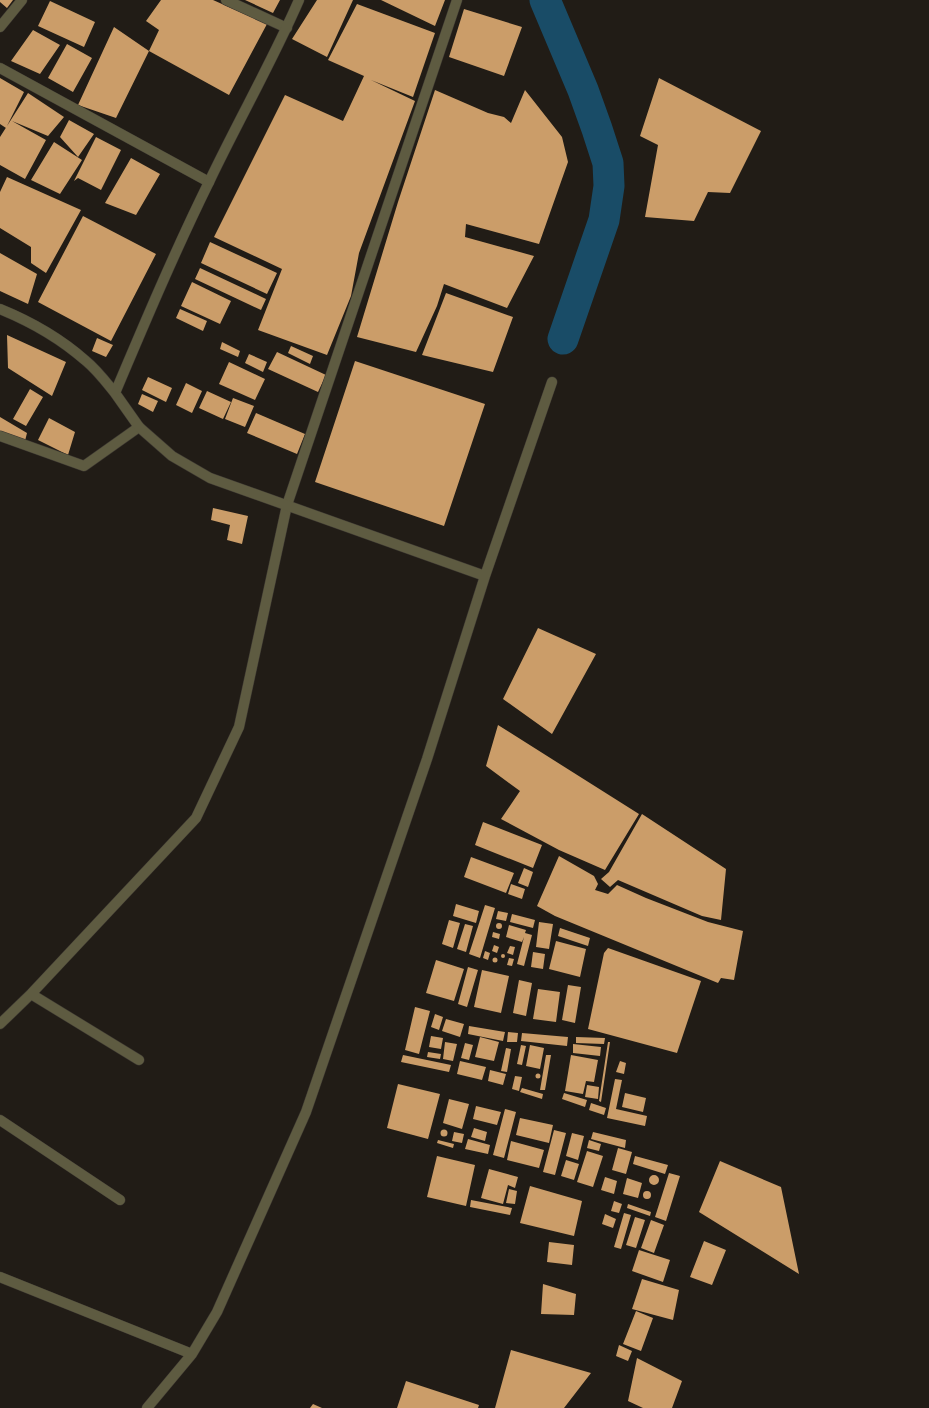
<svg xmlns="http://www.w3.org/2000/svg" width="929" height="1408" viewBox="0 0 929 1408" font-family="'Alegreya Sans',sans-serif">
	<rect width="100%" height="100%" fill="#211c16"/>
	<g fill="none" stroke-linecap="round" stroke-linejoin="round">
		<path stroke="#194c67" stroke-width="31" d="M545 0 583 90 597 129 608 163 609 186 604 220 563 339"/>
	</g>
	<path fill="#cb9d69" d="M0 0H13L7 8 0 2Z
		M161 0H213L267 24 229 95 149 51 159 30 146 21Z
		M245 0H280L273 13Z
		M317 0H353L327 57 292 39Z
		M381 0H445L435 26Z
		M50 1 95 22 84 47 38 26Z
		M357 4 435 33 413 97 371 80 415 101 359 253 351 296 327 355 258 330 282 269 214 237 285 95 343 121 364 76 328 60Z
		M464 9 522 27 504 76 449 57Z
		M114 27 149 51 116 118 78 105Z
		M33 30 60 45 40 74 11 61Z
		M67 44 92 58 73 92 48 78Z
		M0 78 24 92 6 128 0 124Z
		M659 78 761 131 730 193 708 192 694 221 645 217 658 145 640 136Z
		M435 90 488 113 504 117 511 123 525 90 562 137 568 162 539 244 466 224 465 237 534 256 507 308 444 284 437 306 416 352 357 337 398 202Z
		M28 93 64 117 48 136 12 121 46 140 25 179 0 165V137Z
		M69 120 94 134 78 157 60 137Z
		M96 137 121 150 101 190 78 178 74 181Z
		M54 142 82 160 60 194 31 180Z
		M131 158 160 174 136 215 105 203Z
		M7 177 81 210 46 273 31 263V247L0 228V192Z
		M83 216 156 254 111 341 38 302Z
		M210 242 277 273 267 294 201 263Z
		M0 253 37 274 28 304 0 291Z
		M200 268 266 299 261 310 195 279Z
		M192 282 231 301 220 324 181 306Z
		M446 293 513 317 493 372 422 355Z
		M180 309 207 321 203 331 176 318Z
		M7 335 66 362 52 396 8 368Z
		M97 338 113 345 106 357 92 351Z
		M222 342 240 351 238 357 220 349Z
		M291 346 313 356 310 364 288 353Z
		M277 352 326 375 318 392 268 369Z
		M249 354 267 362 263 372 245 363Z
		M355 361 485 404 444 526 315 482Z
		M229 362 265 379 255 400 219 384Z
		M148 377 172 388 166 402 142 390Z
		M186 383 202 391 192 413 176 405Z
		M30 389 43 397 26 426 13 419Z
		M207 391 231 402 223 419 199 408Z
		M142 394 158 401 153 412 138 404Z
		M233 398 254 406 245 427 225 419Z
		M256 413 305 434 297 454 247 433Z
		M0 417 27 433 25 441 0 431Z
		M49 418 75 432 68 455 38 440Z
		M213 508 248 516 242 544 227 540 230 525 211 520Z
		M538 628 596 654 552 734 503 699Z
		M498 725 639 814 605 870 559 850 501 819 520 791 486 766Z
		M642 814 726 869 721 920 702 916 618 880 610 887 601 879 609 872Z
		M483 822 542 845 533 868 475 845Z
		M559 856 594 876 598 884 595 890 608 894 617 885 646 898 708 922 743 931 734 980 721 978 718 983 555 916 537 906Z
		M471 857 514 873 506 893 464 877Z
		M524 868 533 872 528 887 518 883Z
		M511 884 525 889 522 899 508 894Z
		M456 904 479 911 476 923 453 916Z
		M485 905 495 908 480 958 469 954Z
		M498 911 508 913 506 921 496 919Z
		M512 914 535 920 533 928 510 922Z
		M449 920 460 923 453 948 442 944Z
		M539 922 553 924 549 949 536 947Z
		M496 926a3 3 0 1 1 6 0a3 3 0 1 1-6 0Z
		M465 924 473 926 466 952 457 949Z
		M509 925 526 930 525 933 532 935 524 966 517 964 524 937 522 942 506 937Z
		M560 928 590 938 588 946 558 936Z
		M493 932 500 934 499 939 492 937Z
		M556 941 586 949 580 977 549 969Z
		M494 945 499 947 497 953 492 951Z
		M510 946 515 947 513 955 507 953Z
		M608 948 701 981 677 1053 588 1029 604 953Z
		M485 951 490 953 488 960 483 958Z
		M533 952 545 954 543 969 531 967Z
		M501 956a2 2 0 1 1 4 0a2 2 0 1 1-4 0Z
		M492.5 960a2.5 2.5 0 1 1 5 0a2.5 2.5 0 1 1-5 0Z
		M509 958 514 959 512 966 507 965Z
		M436 960 464 969 454 1001 426 993Z
		M468 967 478 970 467 1007 458 1004Z
		M482 970 509 976 501 1013 474 1007Z
		M519 980 532 983 526 1016 513 1013Z
		M568 985 581 987 575 1023 562 1020Z
		M538 989 560 992 556 1022 533 1019Z
		M415 1007 430 1011 419 1054 405 1050Z
		M435 1014 443 1017 439 1030 431 1027Z
		M446 1019 464 1024 460 1037 442 1031Z
		M469 1026 505 1032 503 1041 468 1034Z
		M508 1032 518 1033 517 1042H507Z
		M522 1033 568 1037 567 1046 521 1041Z
		M431 1036 443 1038 441 1049 429 1047Z
		M480 1037 499 1042 494 1061 475 1057Z
		M576 1037 605 1038 604 1044 576 1043Z
		M445 1042 457 1044 453 1061 443 1059Z
		M608 1042H610L601 1102 599 1101Z
		M465 1043 473 1045 469 1060 461 1058Z
		M573 1044 601 1047 600 1056 573 1053Z
		M521 1045 526 1046 522 1065 517 1064Z
		M530 1045 544 1048 540 1069 526 1066Z
		M506 1048 511 1049 507 1072 501 1071Z
		M428 1052 441 1054 440 1059 427 1057Z
		M403 1055 451 1065 449 1072 401 1062Z
		M546 1055H551L545 1090H540Z
		M571 1055 598 1060 594 1082 586 1081 583 1094 565 1091Z
		M460 1061 486 1067 482 1080 457 1074Z
		M620 1061 626 1063 624 1074 616 1072Z
		M490 1070 506 1074 503 1085 488 1081Z
		M535.5 1076a2.5 2.5 0 1 1 5 0a2.5 2.5 0 1 1-5 0Z
		M515 1076 522 1077 519 1091 512 1089Z
		M615 1079 622 1080 616 1109 647 1116 645 1126 607 1118Z
		M398 1084 440 1094 428 1139 387 1128Z
		M587 1085 599 1087 598 1099 585 1097Z
		M522 1088 543 1094 542 1099 520 1092Z
		M564 1093 587 1100 585 1107 562 1099Z
		M625 1093 646 1098 643 1112 622 1107Z
		M449 1099 469 1104 462 1129 443 1123Z
		M591 1103 606 1108 604 1115 589 1110Z
		M476 1106 501 1112 497 1125 473 1119Z
		M505 1109 516 1112 504 1158 493 1155Z
		M520 1118 553 1125 549 1143 516 1135Z
		M474 1128 487 1132 485 1141 471 1137Z
		M440.5 1133a3.5 3.5 0 1 1 7 0a3.5 3.5 0 1 1-7 0Z
		M554 1130 566 1133 555 1175 543 1172Z
		M454 1132 464 1134 462 1143 452 1141Z
		M593 1132 626 1140 625 1148 591 1139Z
		M572 1133 584 1136 578 1160 566 1156Z
		M468 1139 490 1145 488 1154 465 1149Z
		M438 1140 454 1144 453 1148 437 1143Z
		M589 1140 601 1144 599 1151 587 1148Z
		M511 1141 544 1150 539 1168 507 1160Z
		M618 1148 632 1152 626 1174 612 1170Z
		M587 1151 603 1156 593 1187 577 1182Z
		M437 1156 475 1165 466 1206 427 1197Z
		M635 1156 668 1165 665 1174 633 1164Z
		M566 1160 579 1164 574 1180 561 1176Z
		M720 1161 781 1187 799 1274 699 1212Z
		M489 1169 518 1177 515 1188 508 1185 503 1204 481 1198Z
		M669 1173 680 1176 666 1221 655 1217Z
		M649 1180a5 5 0 1 1 10 0a5 5 0 1 1-10 0Z
		M605 1177 617 1181 614 1194 601 1190Z
		M627 1178 642 1183 638 1198 623 1194Z
		M530 1186 582 1201 574 1236 520 1223Z
		M509 1189 517 1191 515 1204 506 1203Z
		M643 1195a4 4 0 1 1 8 0a4 4 0 1 1-8 0Z
		M471 1200 512 1208 510 1215 470 1207Z
		M614 1201 622 1204 619 1213 611 1211Z
		M628 1204 651 1212 650 1216 627 1208Z
		M624 1213 631 1215 621 1249 614 1247Z
		M605 1214 616 1219 613 1228 602 1224Z
		M635 1217 645 1220 636 1248 626 1245Z
		M651 1220 664 1225 654 1253 641 1248Z
		M704 1241 726 1250 712 1285 690 1277Z
		M549 1242 574 1245 572 1265 547 1262Z
		M639 1250 670 1260 663 1282 632 1271Z
		M642 1279 679 1290 673 1320 632 1309Z
		M543 1284 576 1294 574 1315 541 1314Z
		M636 1311 653 1318 641 1351 623 1344Z
		M619 1345 632 1351 628 1361 616 1356Z
		M511 1350 591 1373 564 1408H495Z
		M637 1358 682 1381 672 1408H643L628 1401Z
		M406 1381 479 1405 478 1408H397Z
		M313 1404 322 1408H310Z"/>
	<g fill="none" stroke-linecap="round" stroke-linejoin="round">
		<g stroke="#3c3731" stroke-width="11">
			<path id="service" d="M226 0 287 28
				M0 68 209 182
				M0 436 84 466 139 427
				M31 994 139 1060
				M0 1024 31 994 196 818 239 727 287 505 457 0
				M0 1120 120 1200"/>
		</g>
		<g stroke="#3c3731" stroke-width="11">
			<path id="minor" d="M299 0C272 62 238 121 209 182 175 251 145 322 115 393L139 427 172 456 210 478 485 576
				M0 27 22 0
				M0 309C32 322 60 338 86 361 97 370 106 382 115 393
				M0 1277 192 1354
				M147 1408 192 1354 217 1312 306 1112 427 759 485 576 552 382"/>
		</g>
		<use href="#service" stroke="#5e5b41" stroke-width="10"/>
		<use href="#minor" stroke="#5e5b41" stroke-width="10"/>
	</g>
</svg>
